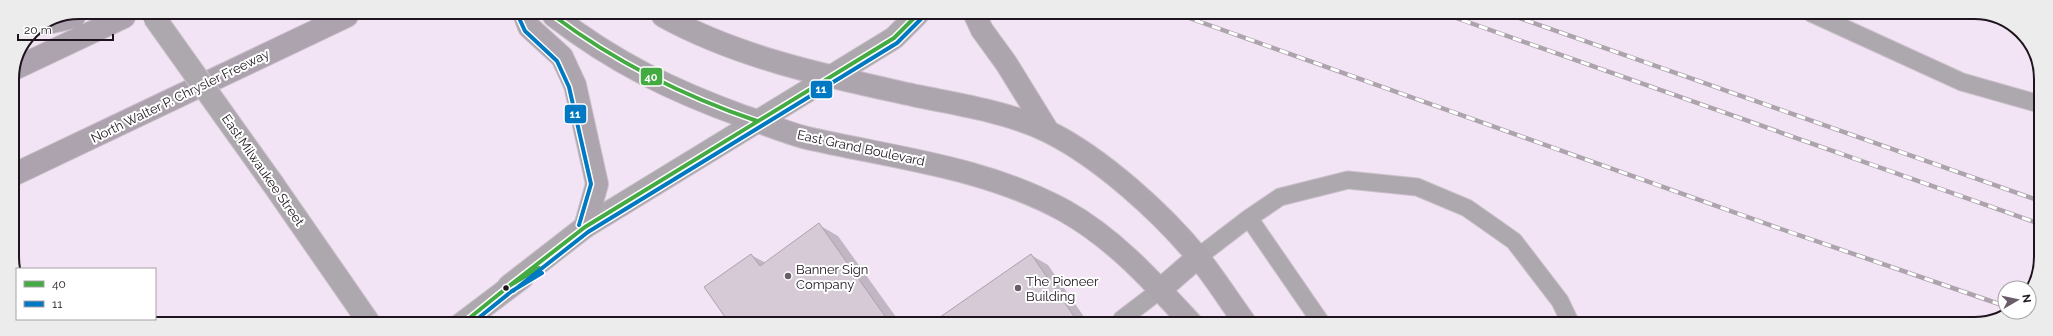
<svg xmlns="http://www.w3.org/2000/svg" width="2053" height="336" viewBox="0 0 2053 336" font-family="Raleway,sans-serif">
	<rect width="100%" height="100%" fill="#f2e4f4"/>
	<path fill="#0003" d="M819 225 838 236 901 324H731L751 255 766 263Z
		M1031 255 1048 265 1089 324H931Z"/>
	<path fill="#d5cad6" stroke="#aca1ac" d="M819 223 887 319 879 324H730L704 287 751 254 760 266Z
		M1031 254 1078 322 1075 324H930Z"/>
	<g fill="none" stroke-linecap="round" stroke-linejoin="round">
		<g stroke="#cbc0cc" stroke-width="19">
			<path id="service" d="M1811 13 1962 82 2040 104
				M1249 218 1280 197 1348 180 1417 187 1467 208 1514 241 1560 301 1571 324
				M1198 257 1249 218 1322 324
				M1120 324 1122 319 1160 290"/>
		</g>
		<g stroke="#cbc0cc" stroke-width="24">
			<path id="minor" d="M273 184 370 324"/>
		</g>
		<g stroke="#cbc0cc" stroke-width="24">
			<path id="tertiary" d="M509 286 585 227 894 38 917 15
				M461 324 522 278"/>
		</g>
		<g stroke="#cbc0cc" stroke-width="24">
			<path id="secondary" d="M975 15 982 30 1006 63 1048 131
				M525 16 529 27 562 57 575 85 597 184 585 227
				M554 16C615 63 673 91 745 117 766 124 787 133 807 138 895 158 985 167 1065 211 1115 239 1153 282 1192 324
				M663 16C741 59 831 77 917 96 961 105 1009 112 1049 132 1101 158 1161 212 1198 257 1215 278 1230 302 1246 324
				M1160 290 1198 257"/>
		</g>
		<g stroke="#cbc0cc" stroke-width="24">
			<path id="motorway" d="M43 24 74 17
				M14 69 124 17
				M13 175 347 16"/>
		</g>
		<use href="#service" stroke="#ada8ae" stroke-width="17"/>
		<use href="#minor" stroke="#ada8ae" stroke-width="22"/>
		<use href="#tertiary" stroke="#ada8ae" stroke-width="22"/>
		<use href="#secondary" stroke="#ada5ae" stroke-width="22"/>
		<use href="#motorway" stroke="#ada3ae" stroke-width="22"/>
		<g stroke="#aca3ad" stroke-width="4.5">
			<path id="rail" d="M1178 14 1781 229 2005 306
				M1445 14 2040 224
				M1508 14 2040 201"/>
		</g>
		<use href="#rail" stroke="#fff" stroke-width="3" stroke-dasharray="9" stroke-linecap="butt"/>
		<g stroke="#cbc0cc" stroke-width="24" stroke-linecap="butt">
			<path id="minor-bridge" d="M154 17 273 184"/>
		</g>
		<use href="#minor-bridge" stroke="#ada8ae" stroke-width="22"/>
		<g stroke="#fff" stroke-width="7">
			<path id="bus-1" d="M554 16C617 63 683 96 757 121
				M509 286 585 227 894 38 917 15
				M462 324 509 286 539 268"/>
		</g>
		<g stroke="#fff" stroke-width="7">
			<path id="bus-2" d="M519 18 525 31 557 61 569 87 591 184 579 225
				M513 291 588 232 897 43 921 19
				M471 324 512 291 542 273"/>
		</g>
		<use href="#bus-1" stroke="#44aa42" stroke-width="4"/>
		<use href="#bus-2" stroke="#0079c2" stroke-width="4"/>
	</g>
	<g fill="#685d68" stroke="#fff" stroke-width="1.5">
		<circle cx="788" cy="276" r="4"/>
		<circle cx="1018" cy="288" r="4"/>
	</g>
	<circle fill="#1d141d" stroke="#fff" stroke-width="1.5" cx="506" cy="288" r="3.5"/>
	<g text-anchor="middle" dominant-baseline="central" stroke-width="4" stroke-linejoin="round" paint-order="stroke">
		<g font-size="13" fill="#1d141d" stroke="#fff">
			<text transform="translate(180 96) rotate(-26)">North Walter P. Chrysler Freeway</text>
			<text transform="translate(861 148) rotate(12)">East Grand Boulevard</text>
			<text transform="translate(263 170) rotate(55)">East Milwaukee Street</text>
		</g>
		<g font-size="13" fill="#1d141d" stroke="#fff" text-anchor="start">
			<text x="796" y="269">Banner Sign<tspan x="796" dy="15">Company</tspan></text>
			<text x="1026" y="281">The Pioneer<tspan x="1026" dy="15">Building</tspan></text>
		</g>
	</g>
	<path d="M0 0H2053V336H0ZM79 19H1974A60 60 0 0 1 2034 79V257A60 60 0 0 1 1974 317H79A60 60 0 0 1 19 257V79A60 60 0 0 1 79 19Z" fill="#edeced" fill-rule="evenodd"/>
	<path fill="none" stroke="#1d141d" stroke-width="2" d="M79 19H1974A60 60 0 0 1 2034 79V257A60 60 0 0 1 1974 317H79A60 60 0 0 1 19 257V79A60 60 0 0 1 79 19Z"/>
	<g stroke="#fff" stroke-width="1.5">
		<rect x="640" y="67" width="23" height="19" rx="4" fill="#44aa42"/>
		<rect x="810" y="80" width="23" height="19" rx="4" fill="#0079c2"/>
		<rect x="564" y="104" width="23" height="20" rx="4" fill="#0079c2"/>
	</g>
	<g font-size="11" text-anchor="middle" font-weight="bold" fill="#fff">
		<text x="651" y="81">40</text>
		<text x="821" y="93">11</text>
		<text x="575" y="118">11</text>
	</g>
	<rect x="16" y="268" width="140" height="52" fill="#ffffff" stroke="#a5a1a5"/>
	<rect x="24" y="281" width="20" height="6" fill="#44aa42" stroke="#a5a1a5"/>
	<text x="52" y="288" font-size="12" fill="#1d141d">40</text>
	<rect x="24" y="301" width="20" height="6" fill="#0079c2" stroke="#a5a1a5"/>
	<text x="52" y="308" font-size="12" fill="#1d141d">11</text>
	<g transform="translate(2017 300) rotate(81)"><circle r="19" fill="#ffffff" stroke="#a5a1a5"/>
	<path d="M0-3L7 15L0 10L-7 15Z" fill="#685d68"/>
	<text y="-6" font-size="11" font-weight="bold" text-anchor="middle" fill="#1d141d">N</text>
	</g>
	<path d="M18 34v6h95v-6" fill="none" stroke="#1d141d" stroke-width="2"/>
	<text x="24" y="34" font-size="12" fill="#1d141d" stroke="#ffffff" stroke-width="3" paint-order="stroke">20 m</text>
</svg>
